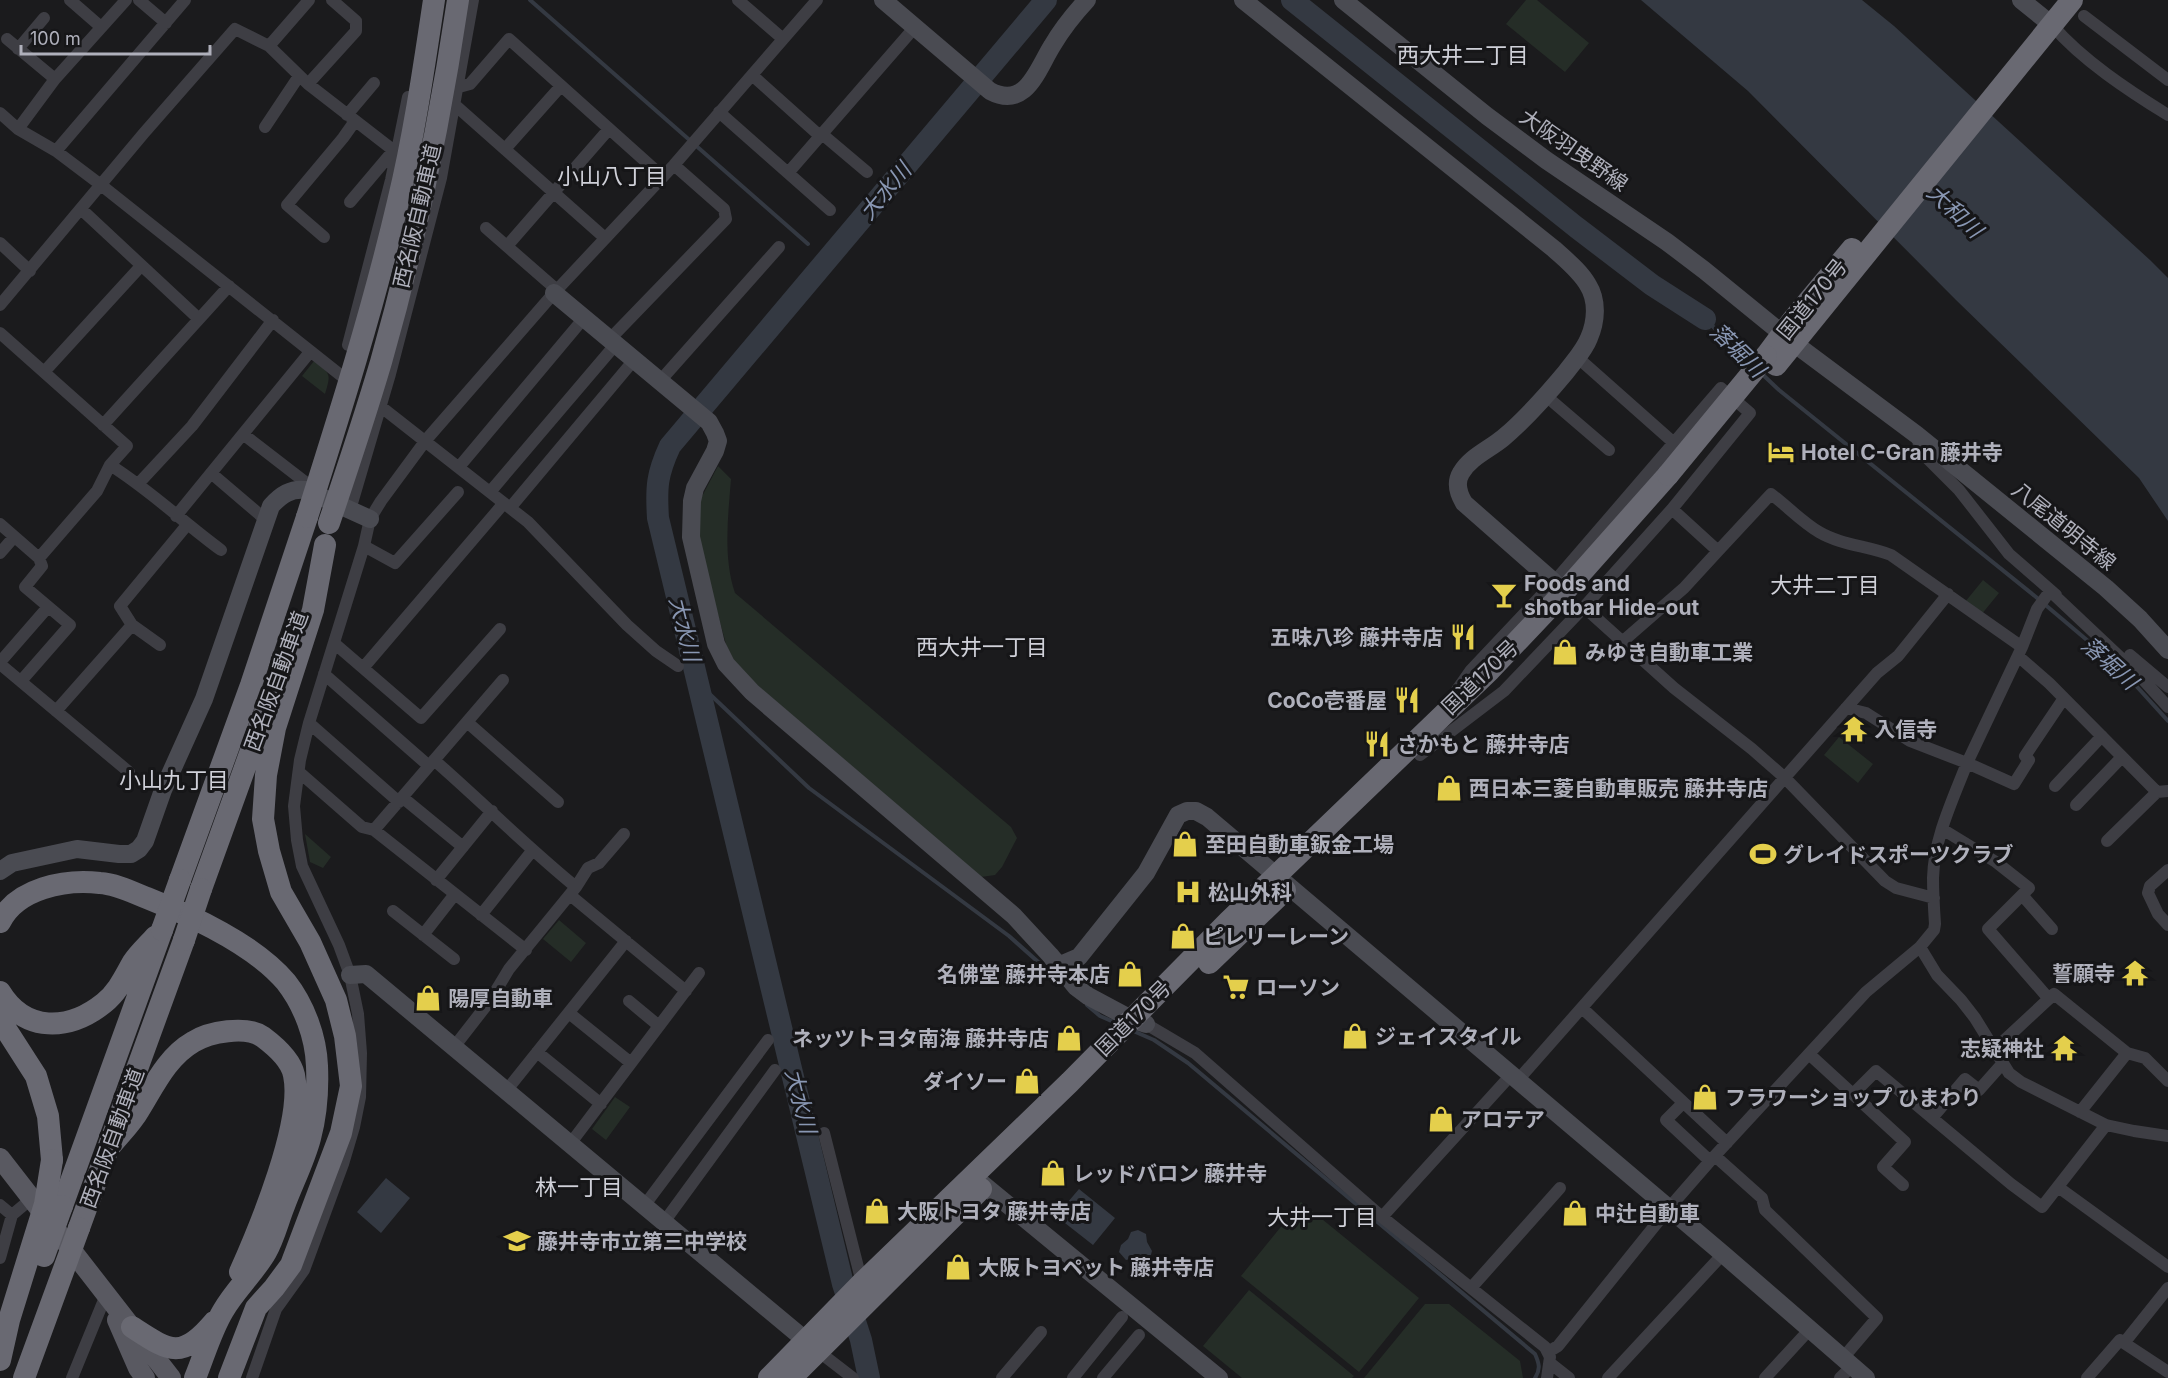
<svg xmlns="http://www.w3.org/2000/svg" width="2168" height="1378" viewBox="0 0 2168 1378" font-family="Inter,'Noto Sans JP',sans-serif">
	<rect width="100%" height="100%" fill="#1b1b1d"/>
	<path fill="#252d27" d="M1526 0H1537L1589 43 1565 72 1506 24Z
		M314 361C331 374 331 374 325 394L302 376Z
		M718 466 731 479C728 517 723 557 735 593L1011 827 1017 838 1002 867 995 875 981 877 742 672 729 655 699 545V502Z
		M1983 580 1999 593 1981 615 1965 602Z
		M1839 737 1873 764 1858 783 1824 755Z
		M305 834 331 857 323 868 310 862Z
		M559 920 586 943 571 962 543 939Z
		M615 1097 630 1107 606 1140 592 1129Z
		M1301 1202 1419 1298 1359 1372 1241 1276Z
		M1249 1290 1354 1376 1352 1378H1242L1203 1346Z
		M1425 1304H1449L1520 1361 1523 1378H1364Z"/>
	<path fill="#343942" d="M1641 0H1862L1894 26 2150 260 2168 278V521L2139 478 1956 300 1748 91Z
		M386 1178 410 1198 381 1233 357 1212Z
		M1079 1189 1115 1218 1093 1245 1056 1216Z
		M1138 1230 1146 1234 1147 1242 1152 1251 1150 1258 1144 1262 1134 1258 1126 1260 1119 1252 1121 1245 1128 1239 1131 1232Z"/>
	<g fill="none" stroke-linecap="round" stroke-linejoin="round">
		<path stroke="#343942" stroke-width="4" d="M530 0 808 244
			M1705 319 1751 363
			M1761 373 1779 390 2036 597 2120 668 2168 721
			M698 683 809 788 1009 936 1063 984
			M1087 1005 1100 1016 1116 1023
			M1131 1030 1154 1040 1188 1063 1535 1354C1539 1363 1541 1369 1535 1378"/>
		<path stroke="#343942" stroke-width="22" d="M1292 0 1576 227 1652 285 1705 319
			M869 1378 861 1340 843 1284 658 518C656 487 657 474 670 446L1046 0"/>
		<path stroke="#3e3e44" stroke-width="12" d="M70 0 101 27
			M139 0 166 23
			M738 0 783 39
			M2084 16 2168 80
			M2052 25C2082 60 2129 91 2168 115
			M7 39 55 79
			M269 46 309 0
			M18 49 44 18
			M752 75 820 136
			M308 84 356 31V21L332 0
			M459 87 470 84 509 39 663 177
			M455 105 605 238
			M719 112 830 210
			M0 113 18 129 56 151 101 185 353 385
			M347 115 374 83
			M265 127 299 76
			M18 129 55 79 126 0
			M822 134 867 172
			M505 149 561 86
			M56 151 185 0
			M788 173 915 27
			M350 202 394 150
			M81 209 199 319
			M486 228 557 290
			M324 237 287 205 343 138 355 121
			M0 243 30 271
			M507 246 609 129
			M0 305 144 133 235 29 269 46 308 84 397 153
			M0 333 127 446 110 465 97 491 39 558
			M610 339 726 219 724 209 674 165
			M348 345 391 180 408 97
			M1577 357 1674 443
			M44 372 141 266
			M660 381 779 247
			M366 395 528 522 627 625 656 651 678 666
			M1546 396 1609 450
			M103 425 229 286
			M243 434 309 485
			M1917 435 1920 451 1959 490 2009 554 2056 595
			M110 465C150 490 184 523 221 550
			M459 467 584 318
			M211 473 266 520
			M139 483 192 426 273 320
			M490 492 616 344
			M510 508 634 360
			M1672 509 1718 551 1771 494C1787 506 1802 522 1819 532 1841 545 1868 546 1891 555L2022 647
			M350 510 390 374 441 178 473 0
			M176 516 310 352
			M0 524 39 558 42 566 25 587 70 625 21 681
			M364 546 395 563 458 492
			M0 553 14 537
			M1584 607 1674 688 1752 749 1785 778 1885 881 1896 888 1934 898
			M1622 642 1684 588 1718 551
			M334 643 421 718 500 629
			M160 645 132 625 120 606 187 525
			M2130 655 2168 687
			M2018 656 2049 683 2157 792 2168 791
			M0 662 48 607
			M0 664 129 772
			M363 668 504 503
			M324 674 429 766
			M1846 708 1866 713 1910 741 1967 763 2022 647 2037 609 2050 591 2138 674 2168 707
			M56 711 132 625
			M467 722 558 802
			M309 723 399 802
			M1420 755 1504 691 1584 607 1672 509 1750 413 1721 388 1554 582 1471 670 1457 690
			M434 760C482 802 527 847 576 887
			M299 772 362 827 374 830 526 950
			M2055 786 2102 736
			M402 797 463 847
			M2076 805 2122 757
			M1942 829 1996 862 2029 888 1988 929 2049 999
			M374 830 503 680
			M2107 841 2157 792
			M2168 870 2150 886 2148 893 2158 914 2168 925
			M436 880 492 811
			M570 895 686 991
			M2022 895 2052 929
			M393 911 454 959
			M481 915 532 851
			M423 935 455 894
			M1920 947 1937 975 1961 1000 1975 1018 2009 1073 2021 1082 2106 1125 2134 1131 2168 1136
			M629 1001 659 1026
			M1582 1008 1727 1143
			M569 1013 631 1063
			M1146 1024 1195 1053 1382 1217 1545 1347 1550 1357 1547 1378
			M454 1047 489 1002 509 969 576 887 588 868 599 863 624 834
			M1995 1049 2054 994 2127 1053 2145 1058 2168 1081
			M537 1052 601 1104
			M1809 1054 1905 1142 1883 1167 1903 1185
			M1518 1080 1877 673 1898 656 1948 594
			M506 1091 626 941
			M1853 1094 1876 1071 2011 1184 2042 1207 2106 1125
			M1679 1107 1666 1120 1710 1161
			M2080 1112 2127 1053
			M1932 1118 1965 1079 1979 1090 2003 1063
			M824 1133 862 1283
			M570 1144 699 973
			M1715 1156 1762 1198 1765 1210 1877 1318 1843 1358
			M2058 1187 2168 1267
			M0 1205 12 1215
			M644 1206 768 1040
			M1382 1217 1511 1075
			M664 1222 775 1070
			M0 1258 12 1215 31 1199
			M1471 1288 1560 1188
			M2124 1343 2168 1372
			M818 1351 853 1378
			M1548 1352 1558 1346 1669 1208 1710 1161 1866 992 1920 947 1934 930 1935 924C1934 909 1933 893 1933 878 1934 838 1953 799 1967 763L2014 784 2029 760 2025 756 2064 698
			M1550 1363 1569 1378
			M72 1378 106 1295
			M252 1378 276 1309 304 1270 343 1164 354 1127 360 1097 361 1053 358 1014 350 975 339 945 302 866 297 840 294 806 300 760 309 723 364 546 370 519 381 501 426 440 554 293 674 165 817 0
			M1002 1378 1041 1332
			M1073 1378 1122 1317
			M1103 1378 1139 1335
			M1608 1378 1723 1254
			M1765 1378 1810 1329
			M1840 1378 1852 1366
			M2087 1378 2120 1340 2124 1343 2168 1288"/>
		<path stroke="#4a4b52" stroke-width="18" d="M883 0 990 91C1026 110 1037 70 1052 46 1062 29 1074 14 1087 0
			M1243 0 1554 249C1566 260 1580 271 1588 285 1598 301 1596 322 1589 338 1584 351 1574 361 1566 372 1546 396 1527 418 1503 438 1490 449 1470 457 1461 473 1455 483 1458 493 1464 503L1554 582
			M1343 0 1487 116 1546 160 1667 242 1704 270 1795 344 1917 435 2106 588 2140 619 2168 650
			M2021 0 2052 25
			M554 293 709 422 715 433 718 441 715 451 695 488 692 501 691 537 716 644 726 664 752 692 1014 916 1050 955 1076 987 1088 996 1131 1019 1146 1024
			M0 871 12 863 77 849 119 854H131L139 849 145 841 163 790 204 699 271 506C281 495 291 488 306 490L370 519
			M1058 966 1079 957 1146 873 1178 815 1187 811H1196L1207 817 1723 1254 1866 1378
			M350 975 366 974 816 1349
			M974 1177 1219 1378"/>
		<path stroke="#595961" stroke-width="20" d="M0 1158 171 1378
			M117 1320 138 1368 145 1378"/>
		<path stroke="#696972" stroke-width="22" d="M1766 356 1792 321 1852 249
			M1776 365 2072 0
			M180 880 251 685 307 517
			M201 889 269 701
			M0 922C17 888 65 879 100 883 116 884 132 892 147 898 192 916 254 944 286 982 304 1005 316 1037 317 1066 318 1089 316 1116 310 1138 304 1161 292 1184 284 1206 278 1221 274 1238 266 1252 254 1273 235 1290 223 1311 211 1331 204 1356 195 1378
			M1209 963 1285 890
			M0 992C25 1033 69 1031 104 1003 118 992 125 976 133 962 139 953 148 945 155 937
			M0 1020 36 1076 48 1116 52 1160
			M108 1149C118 1136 131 1124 139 1110 154 1086 167 1057 193 1042 209 1032 246 1025 263 1037 275 1046 291 1060 294 1075 304 1122 260 1227 240 1272
			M62 1206 162 930
			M79 1228 184 940
			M132 1327C169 1351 181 1361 214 1322
			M229 1378 256 1308 274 1288 291 1265 341 1133 351 1086 345 1036 336 1000 310 942 281 892 269 851 263 819 266 775 275 728 313 610 325 545
			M769 1378 862 1283 1070 1082 1228 922 1490 670 1565 591 1668 475
			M791 1378 981 1189"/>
		<path stroke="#696972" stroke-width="22" d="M1668 475 1766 356
			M307 517C340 413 373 309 398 202 414 136 424 67 434 0
			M329 523C347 470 365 416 381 362 415 243 440 122 458 0
			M162 930 180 880
			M184 940 201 889
			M44 1256 62 1206
			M0 1360 9 1320 45 1204 52 1160
			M24 1378 79 1228"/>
	</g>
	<defs>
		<g id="hotel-bare" transform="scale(2.07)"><path d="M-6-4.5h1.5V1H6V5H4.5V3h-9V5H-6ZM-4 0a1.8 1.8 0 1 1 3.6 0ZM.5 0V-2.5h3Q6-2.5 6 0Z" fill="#e4cf4c" stroke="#161618" stroke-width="2.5" paint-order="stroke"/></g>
		<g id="bar-bare" transform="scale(2.07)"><path d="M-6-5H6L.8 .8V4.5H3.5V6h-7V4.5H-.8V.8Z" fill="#e4cf4c" stroke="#161618" stroke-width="2.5" paint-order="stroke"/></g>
		<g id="restaurant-bare" transform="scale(2.07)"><path d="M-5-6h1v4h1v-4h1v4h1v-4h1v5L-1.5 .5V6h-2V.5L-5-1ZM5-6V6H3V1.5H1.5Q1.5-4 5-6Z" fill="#e4cf4c" stroke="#161618" stroke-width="2.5" paint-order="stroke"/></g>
		<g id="shop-bare" transform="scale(2.07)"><path d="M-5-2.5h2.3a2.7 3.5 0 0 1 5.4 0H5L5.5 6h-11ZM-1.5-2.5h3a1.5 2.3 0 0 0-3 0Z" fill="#e4cf4c" stroke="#161618" stroke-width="2.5" paint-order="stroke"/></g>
		<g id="temple-bare" transform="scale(2.07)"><path d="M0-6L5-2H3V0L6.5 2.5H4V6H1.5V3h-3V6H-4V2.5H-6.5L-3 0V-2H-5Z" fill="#e4cf4c" stroke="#161618" stroke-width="2.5" paint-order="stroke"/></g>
		<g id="stadium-bare" transform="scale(2.07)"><path d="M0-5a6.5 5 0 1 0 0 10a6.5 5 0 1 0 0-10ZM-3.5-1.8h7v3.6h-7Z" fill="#e4cf4c" stroke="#161618" stroke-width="2.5" paint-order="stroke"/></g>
		<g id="hospital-bare" transform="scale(2.07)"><path d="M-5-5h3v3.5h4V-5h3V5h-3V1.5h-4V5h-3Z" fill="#e4cf4c" stroke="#161618" stroke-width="2.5" paint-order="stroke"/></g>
		<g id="supermarket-bare" transform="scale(2.07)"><path d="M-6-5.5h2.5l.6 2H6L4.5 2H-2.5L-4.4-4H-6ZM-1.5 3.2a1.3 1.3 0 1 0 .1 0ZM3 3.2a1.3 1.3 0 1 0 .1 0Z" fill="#e4cf4c" stroke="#161618" stroke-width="2.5" paint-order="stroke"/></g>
		<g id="school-bare" transform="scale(2.07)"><path d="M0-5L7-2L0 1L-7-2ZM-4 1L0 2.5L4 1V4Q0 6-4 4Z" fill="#e4cf4c" stroke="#161618" stroke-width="2.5" paint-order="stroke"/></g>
	</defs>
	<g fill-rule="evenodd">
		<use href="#hotel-bare" x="1781" y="452"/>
		<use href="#bar-bare" x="1504" y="595"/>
		<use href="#restaurant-bare" x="1463" y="637"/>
		<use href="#shop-bare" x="1565" y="652"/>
		<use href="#restaurant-bare" x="1407" y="700"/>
		<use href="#temple-bare" x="1854" y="729"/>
		<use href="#restaurant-bare" x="1377" y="744"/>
		<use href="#shop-bare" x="1449" y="788"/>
		<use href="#shop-bare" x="1185" y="844"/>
		<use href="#stadium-bare" x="1763" y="854"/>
		<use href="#hospital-bare" x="1188" y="892"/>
		<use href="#shop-bare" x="1183" y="936"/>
		<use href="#temple-bare" x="2135" y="973"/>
		<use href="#shop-bare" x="1130" y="974"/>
		<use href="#supermarket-bare" x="1236" y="987"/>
		<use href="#shop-bare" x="428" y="998"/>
		<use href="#shop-bare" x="1355" y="1036"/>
		<use href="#shop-bare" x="1069" y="1038"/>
		<use href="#temple-bare" x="2064" y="1048"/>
		<use href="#shop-bare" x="1027" y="1081"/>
		<use href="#shop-bare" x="1705" y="1097"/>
		<use href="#shop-bare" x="1441" y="1119"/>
		<use href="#shop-bare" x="1053" y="1173"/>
		<use href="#shop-bare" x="877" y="1211"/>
		<use href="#shop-bare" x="1575" y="1213"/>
		<use href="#school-bare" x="517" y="1241"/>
		<use href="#shop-bare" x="958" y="1267"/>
	</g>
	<g text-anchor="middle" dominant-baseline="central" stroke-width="6" stroke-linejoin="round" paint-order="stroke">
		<g font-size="21" fill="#afb0bb" stroke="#161618">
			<text transform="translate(1574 150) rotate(35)">大阪羽曳野線</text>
			<text transform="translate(417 216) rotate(-77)">西名阪自動車道</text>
			<text transform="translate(1812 299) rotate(-51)">国道170号</text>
			<text transform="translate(2064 526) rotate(39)">八尾道明寺線</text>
			<text transform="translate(1480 677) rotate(-44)">国道170号</text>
			<text transform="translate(276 681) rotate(-70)">西名阪自動車道</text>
			<text transform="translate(1133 1018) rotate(-45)">国道170号</text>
			<text transform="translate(112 1138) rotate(-70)">西名阪自動車道</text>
		</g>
		<g font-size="21" font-weight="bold" fill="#afb0bb" stroke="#161618" text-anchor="start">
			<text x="1801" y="452">Hotel C-Gran 藤井寺</text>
			<text x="1524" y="583">Foods and<tspan x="1524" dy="24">shotbar Hide-out</tspan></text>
			<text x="1443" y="637" text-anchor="end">五味八珍 藤井寺店</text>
			<text x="1585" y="652">みゆき自動車工業</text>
			<text x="1387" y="700" text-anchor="end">CoCo壱番屋</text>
			<text x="1874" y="729">入信寺</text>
			<text x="1397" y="744">さかもと 藤井寺店</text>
			<text x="1469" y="788">西日本三菱自動車販売 藤井寺店</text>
			<text x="1205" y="844">至田自動車鈑金工場</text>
			<text x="1783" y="854">グレイドスポーツクラブ</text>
			<text x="1208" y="892">松山外科</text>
			<text x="1203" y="936">ピレリーレーン</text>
			<text x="2115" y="973" text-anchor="end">誓願寺</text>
			<text x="1110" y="974" text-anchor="end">名佛堂 藤井寺本店</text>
			<text x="1256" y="987">ローソン</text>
			<text x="448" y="998">陽厚自動車</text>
			<text x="1375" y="1036">ジェイスタイル</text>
			<text x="1049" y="1038" text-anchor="end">ネッツトヨタ南海 藤井寺店</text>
			<text x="2044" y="1048" text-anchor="end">志疑神社</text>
			<text x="1007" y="1081" text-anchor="end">ダイソー</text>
			<text x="1725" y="1097">フラワーショップ ひまわり</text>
			<text x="1461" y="1119">アロテア</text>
			<text x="1073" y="1173">レッドバロン 藤井寺</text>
			<text x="897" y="1211">大阪トヨタ 藤井寺店</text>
			<text x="1595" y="1213">中辻自動車</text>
			<text x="537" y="1241">藤井寺市立第三中学校</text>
			<text x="978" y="1267">大阪トヨペット 藤井寺店</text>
		</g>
		<g font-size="22" fill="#cfd0d8" stroke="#161618">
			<text x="1463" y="55">西大井二丁目</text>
			<text x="612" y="176">小山八丁目</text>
			<text x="1825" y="585">大井二丁目</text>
			<text x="982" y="647">西大井一丁目</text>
			<text x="174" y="780">小山九丁目</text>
			<text x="579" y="1187">林一丁目</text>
			<text x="1322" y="1217">大井一丁目</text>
		</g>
		<g font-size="22" font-style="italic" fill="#8997b3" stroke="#161618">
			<text transform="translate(885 191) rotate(-50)">大水川</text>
			<text transform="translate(1955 211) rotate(43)">大和川</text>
			<text transform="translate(1738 350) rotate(44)">落堀川</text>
			<text transform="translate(685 629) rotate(76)">大水川</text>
			<text transform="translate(2110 663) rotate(42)">落堀川</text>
			<text transform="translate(801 1101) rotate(76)">大水川</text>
		</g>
	</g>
	<path d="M21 45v9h189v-9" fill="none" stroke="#afb0bb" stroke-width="3"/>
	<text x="30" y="45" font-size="18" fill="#afb0bb" stroke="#161618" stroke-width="4.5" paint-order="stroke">100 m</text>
</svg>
